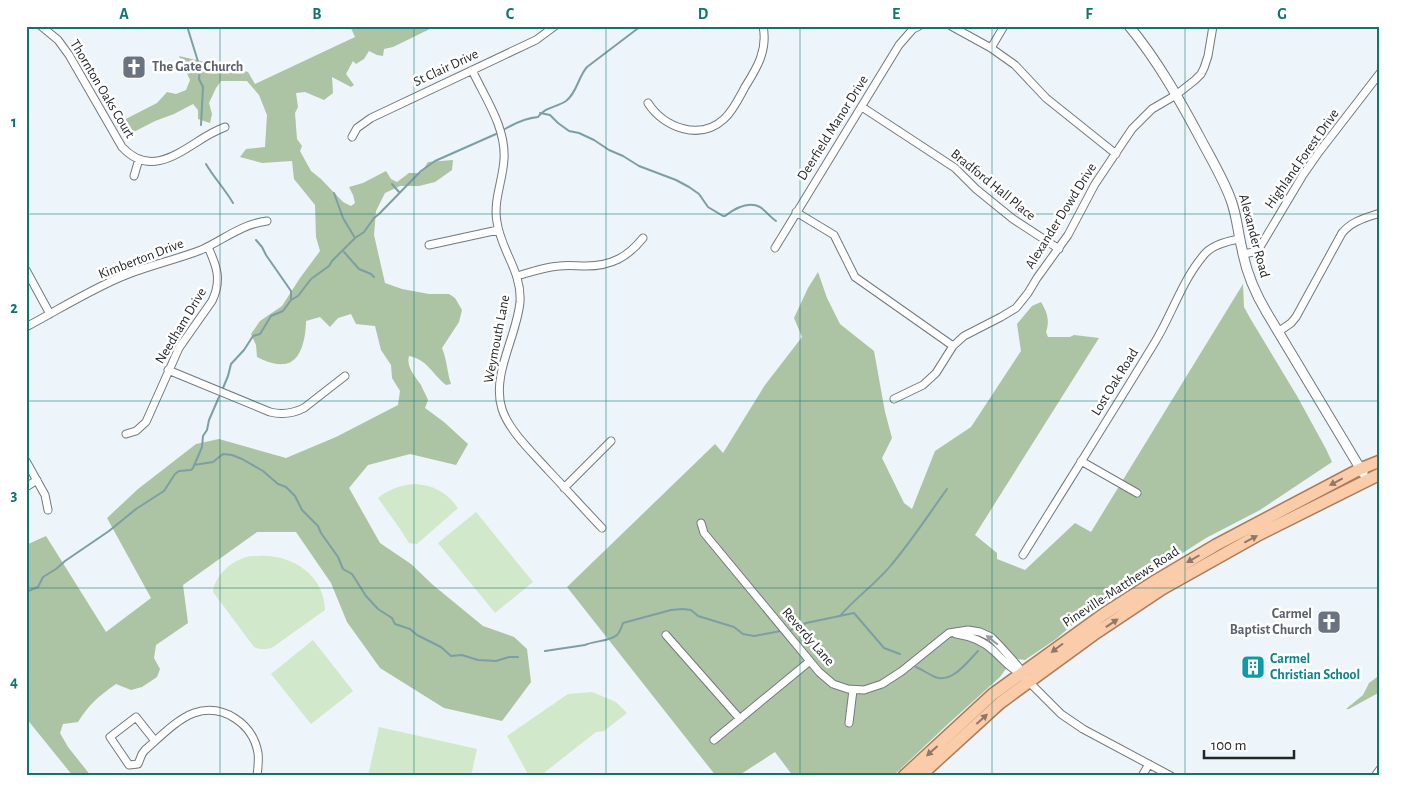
<svg xmlns="http://www.w3.org/2000/svg" width="1406" height="802" viewBox="0 0 1406 802" font-family="'Alegreya Sans',sans-serif">
	<rect width="100%" height="100%" fill="#edf4fa"/>
	<path fill="#d2e8ca" d="M415 484C434 485 447 493 458 508L417 544 409 543 398 526 378 498C389 489 401 485 415 484Z
		M476 512 533 582 495 613 438 543Z
		M258 556C291 554 324 574 325 610L273 647C266 650 261 650 254 647L213 592C214 578 228 564 241 559 246 556 252 556 258 556Z
		M313 640 353 691 311 724 271 674Z
		M592 692 616 702 627 713 604 731 596 732 540 776H529L507 736 568 694Z
		M379 727 477 749 471 776H368Z"/>
	<path fill="#acc3a4" d="M350 26H436L393 47 384 49 383 56 377 55 369 51 364 59 356 64 353 61 346 74 354 85 351 87 332 77 333 93 324 100 305 92 296 93 298 107 295 113 297 139 302 146 300 151 311 171 321 179 343 202 351 206 355 203 353 195 349 187 363 183 386 171 391 179 397 182 409 173H421L428 162 453 160 452 170 435 182 419 186H400L385 193 376 211 374 235 385 283 402 289 429 294H449L455 298 462 310 459 322 442 348C447 360 447 372 451 384L446 385C433 375 427 359 409 356 406 367 415 376 421 385 423 390 426 395 428 400L425 408 444 422 468 444 456 465 410 454 368 465 349 488 380 543 411 564 433 585 483 626 514 637 527 649 531 682 502 721 444 708 380 668 347 622 331 583 296 532H257L183 585 188 623 156 645 154 658 160 669 157 677 142 687 131 690 116 684C99 696 89 704 78 722L63 724 60 733 68 747 91 776H73L26 718V545L46 536 106 632 151 598 107 518 138 489 196 444 219 439 286 458 336 437 398 405 400 391 392 378 391 365 381 350 375 326 356 324 351 314 338 318 330 327 320 317 306 321C306 335 302 363 284 364 274 365 265 361 257 357L256 345 251 334 260 321 282 306 300 278 320 251 316 237 315 205 294 179 292 161 262 163 240 157 246 149 265 147 267 115 259 95 247 81H221L216 88 209 103 212 114 210 123 198 119V110L193 104 174 114 155 121 124 137 116 124 157 103 167 92 176 94 186 90 190 80 179 56 248 72 255 84 355 37Z
		M818 272 827 298 840 324 874 351 885 412 892 438 882 458 904 503 912 509 935 451 971 427 1021 351 1017 324 1032 306 1041 302C1047 312 1050 320 1046 332L1048 337H1070L1074 335 1099 338 975 535 997 553V559L1025 570 1075 523 1091 532 1243 284 1244 307 1250 318 1297 396 1326 449 1332 462 1260 510 1206 538 1078 620 1056 639 1025 660 1017 659 1005 670 1000 677 948 724 893 776H793L775 752 738 776H716L567 587 715 444 723 453 765 385 802 337 794 318 808 288Z
		M1380 675V692L1349 709H1346L1363 695 1369 683Z"/>
	<g fill="none" stroke-linecap="round" stroke-linejoin="round">
		<path stroke="#7d9fa3" stroke-width="2" d="M187 26 200 68 199 79 203 87 201 125
			M540 113 550 115 558 123 569 131 579 133 594 140 609 150 623 156 639 166 676 180 689 187 699 194 708 207 723 216H725C734 209 748 201 760 207 765 210 770 217 776 221
			M505 129C515 123 527 118 538 117 543 108 557 107 566 101 577 93 578 77 587 67L641 26
			M206 164C214 178 225 189 233 203
			M392 184 399 192
			M334 193 343 218 355 238
			M256 240 262 247 266 255 291 291V299
			M344 252 359 269 371 274 374 277
			M223 388 228 376 231 364 244 350 253 336 260 334 271 316 283 311 291 300 298 296 311 279 329 266 332 261 355 238 364 232 374 218 379 214 421 171 435 161 496 134
			M194 465 213 462 223 454 232 455 242 459 263 471 278 484 286 487 295 496 302 510 318 526 321 533 338 557 343 569 352 574 366 596 378 609 392 618 395 624 410 629 417 635 441 647 451 656 462 655 478 660 496 661 509 657H518
			M26 592 38 587 43 577 56 569 65 561 109 531 136 509 164 491 175 474 179 471 191 470 193 468 202 447 203 436 207 430 209 420 219 397
			M840 616C856 597 877 583 892 564 912 540 929 514 947 489
			M791 630 806 623 854 613 884 648 900 654
			M545 651 585 645C593 641 611 641 617 635 620 632 622 626 623 623L671 610 682 609 691 610 698 616 734 627 743 634 754 636 781 631
			M916 667C923 670 928 674 935 677 952 684 968 661 978 651"/>
		<g stroke="#73797e" stroke-width="9">
			<path id="minor" d="M41 26 58 40 69 55 122 147C147 174 172 158 197 142 206 136 215 131 225 127
				M951 26 991 48 1015 65 1046 98 1116 154
				M991 48 1004 26
				M472 70C485 98 506 127 504 159 503 180 493 201 497 222 501 251 522 271 520 302 517 336 491 375 502 409 509 431 533 453 548 470 566 489 584 509 602 528
				M648 103C664 128 700 141 724 119 733 111 739 98 745 87 757 68 768 50 763 26
				M862 107 955 168 976 189 1013 219 1059 249
				M352 137 357 128 371 118 536 40 555 26
				M134 176 139 159
				M796 212 834 235 855 277 953 346
				M429 245 498 230
				M775 248 899 45 913 29 919 26
				M1243 254 1254 252 1260 247 1303 175 1319 152 1380 73
				M26 270 50 314
				M517 276C531 272 545 267 559 266 568 265 577 266 586 266 611 266 628 257 643 238
				M26 327C58 310 88 291 121 277 147 266 175 260 201 250 223 240 242 224 267 221
				M1278 332 1291 323 1296 317 1342 233C1352 221 1365 218 1380 213
				M168 370 270 412C282 415 292 414 304 408L345 376
				M894 399 923 385 936 373 953 346 964 336 1001 317 1016 308 1028 293 1037 278 1068 235 1095 184 1132 129 1152 109 1176 95 1195 80 1201 74 1204 68 1208 56 1213 26
				M126 434 136 431 146 422 179 348 212 301C222 280 217 267 208 247
				M26 461 45 495 48 510
				M1081 461 1137 493
				M26 487 37 480
				M564 488 611 441
				M701 523 704 533 819 672 833 684 848 689 864 690 882 684 902 671 949 633 968 630 980 632 991 637 1000 646 1017 665 1029 682 1061 714 1083 729 1171 776
				M1023 555C1067 484 1112 413 1155 342 1172 314 1182 281 1203 256 1211 245 1227 241 1240 239
				M956 634C970 636 985 642 995 652 1004 661 1010 668 1022 674
				M666 635 740 719
				M849 723 853 690
				M714 740 810 661
				M155 741 136 717 110 737 129 765 138 764 142 754 145 750C159 738 177 719 194 713 223 703 253 724 258 753 259 760 258 768 257 776
				M1142 776 1149 764
				M1375 776 1380 769"/>
		</g>
		<g stroke="#73797e" stroke-width="11">
			<path id="tertiary" d="M1129 26C1157 60 1178 97 1199 136 1210 157 1223 178 1231 200 1237 216 1238 233 1242 249 1246 272 1255 293 1267 313L1363 473"/>
		</g>
		<g stroke="#ae7b57" stroke-width="14">
			<path id="primary" d="M904 776 993 694 1104 614 1157 580 1216 545 1360 469 1380 461
				M920 776 1000 703 1093 635 1162 589 1260 534 1380 474"/>
		</g>
		<use href="#minor" stroke="#fff" stroke-width="7"/>
		<use href="#tertiary" stroke="#fff" stroke-width="9"/>
		<use href="#primary" stroke="#fbccaa" stroke-width="11"/>
	</g>
	<defs><path id="oneway-solid" d="M-6-.8H1V-3.2L6.5 0L1 3.2V.8H-6Z" transform="scale(1.25)"/></defs>
	<g fill="#8f7868">
		<use href="#oneway-solid" transform="translate(1336 482) rotate(152)"/>
		<use href="#oneway-solid" transform="translate(1251 539) rotate(-28)"/>
		<use href="#oneway-solid" transform="translate(1193 559) rotate(150)"/>
		<use href="#oneway-solid" transform="translate(1112 623) rotate(-34)"/>
		<use href="#oneway-solid" transform="translate(1057 648) rotate(143)"/>
		<use href="#oneway-solid" transform="translate(982 719) rotate(-42)"/>
		<use href="#oneway-solid" transform="translate(932 751) rotate(138)"/>
	</g>
	<use fill="#9c9d9e" href="#oneway-solid" transform="translate(992 640) rotate(-142)"/>
	<path fill="none" stroke="#0f766e" stroke-width="1" stroke-opacity="0.55" d="M220 26V776M414 26V776M606 26V776M800 26V776M992 26V776M1185 26V776M26 214H1380M26 401H1380M26 588H1380"/>
	<defs>
		<g id="church-square" transform="scale(1.25)"><rect x="-9" y="-9" width="18" height="18" rx="4" fill="#6b7280" stroke="#fff"/><path d="M-1.2-6h2.4v3.5h3.3v2.4h-3.3V6h-2.4V-.1h-3.3v-2.4h3.3Z" fill="#fff"/></g>
		<g id="building-square" transform="scale(1.25)"><rect x="-9" y="-9" width="18" height="18" rx="4" fill="#0f9aa8" stroke="#fff"/><path d="M-4-6H4V6H1V3H-1V6H-4ZM-2.5-4.3h1.7v1.8h-1.7ZM.8-4.3h1.7v1.8H.8ZM-2.5-1h1.7V.8h-1.7ZM.8-1h1.7V.8H.8Z" fill="#fff"/></g>
	</defs>
	<g fill-rule="evenodd">
		<use href="#church-square" x="134" y="67"/>
		<use href="#church-square" x="1329" y="622"/>
		<use href="#building-square" x="1253" y="667"/>
	</g>
	<g text-anchor="middle" dominant-baseline="central" stroke-width="5" stroke-linejoin="round" paint-order="stroke">
		<g font-size="14" font-weight="bold" fill="#5b616d" stroke="#fff" text-anchor="start">
			<text x="152" y="67">The Gate Church</text>
			<text x="1312" y="614" text-anchor="end">Carmel<tspan x="1312" dy="16">Baptist Church</tspan></text>
		</g>
		<g font-size="14" fill="#232527" stroke="#fff">
			<text transform="translate(446 68) rotate(-25)">St Clair Drive</text>
			<text transform="translate(102 89) rotate(59)">Thornton Oaks Court</text>
			<text transform="translate(833 128) rotate(-58)">Deerfield Manor Drive</text>
			<text transform="translate(1302 159) rotate(-55)">Highland Forest Drive</text>
			<text transform="translate(993 185) rotate(39)">Bradford Hall Place</text>
			<text transform="translate(1061 216) rotate(-58)">Alexander Dowd Drive</text>
			<text transform="translate(1254 236) rotate(75)">Alexander Road</text>
			<text transform="translate(141 259) rotate(-21)">Kimberton Drive</text>
			<text transform="translate(181 326) rotate(-59)">Needham Drive</text>
			<text transform="translate(497 339) rotate(-79)">Weymouth Lane</text>
			<text transform="translate(1115 382) rotate(-58)">Lost Oak Road</text>
			<text transform="translate(1121 587) rotate(-33)">Pineville-Matthews Road</text>
			<text transform="translate(808 637) rotate(49)">Reverdy Lane</text>
		</g>
		<g font-size="14" font-weight="bold" fill="#0d838f" stroke="#fff" text-anchor="start">
			<text x="1270" y="659">Carmel<tspan x="1270" dy="16">Christian School</tspan></text>
		</g>
	</g>
	<rect width="1406" height="802" fill="none" stroke="#ffffff" stroke-width="55"/>
	<path d="M1204 750v8h90v-8" fill="none" stroke="#232527" stroke-width="2.5"/>
	<text x="1211" y="750" font-size="15" fill="#232527" stroke="#ffffff" stroke-width="4" paint-order="stroke">100 m</text>
	<rect x="28" y="28" width="1350" height="746" fill="none" stroke="#0f766e" stroke-width="2"/>
	<g font-size="16" text-anchor="middle" font-weight="bold" fill="#0f766e">
		<text x="124" y="19">A</text>
		<text x="317" y="19">B</text>
		<text x="510" y="19">C</text>
		<text x="703" y="19">D</text>
		<text x="896" y="19">E</text>
		<text x="1089" y="19">F</text>
		<text x="1282" y="19">G</text>
		<text x="14" y="127">1</text>
		<text x="14" y="313">2</text>
		<text x="14" y="500">3</text>
		<text x="14" y="687">4</text>
	</g>
</svg>
